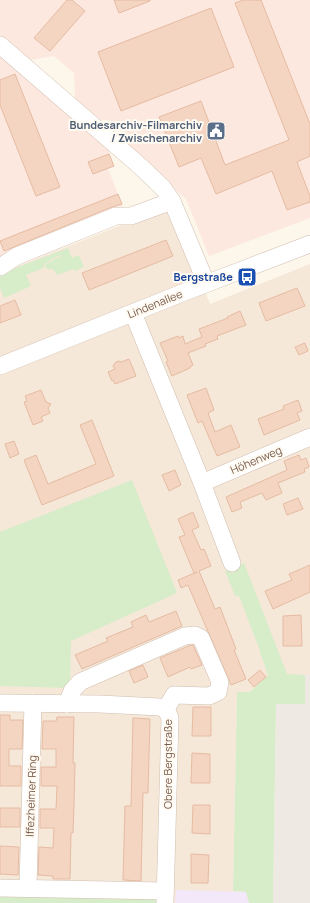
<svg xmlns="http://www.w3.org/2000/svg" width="310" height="903" viewBox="0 0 310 903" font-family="Manrope,sans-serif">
	<rect width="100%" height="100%" fill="#fdf6eb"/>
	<polygon fill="#f5e8d9" points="157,211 168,213 177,221 210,304 310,264 310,675 268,675 250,692 237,692 233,891 246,892 249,903 0,903 0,273"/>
	<g fill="#fde8df">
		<polygon points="0,0 310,0 310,218 209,256 186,199 127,146 127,134 110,120 99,120 75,99 74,73 54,56 30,60 0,35"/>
		<polygon points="0,57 108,149 114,166 108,169 125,212 0,263"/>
	</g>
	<polygon fill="#efe9e3" points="287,674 310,675 310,903 273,903 276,703"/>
	<polygon fill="#f3e7fa" points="176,890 246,892 249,903 175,903"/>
	<g fill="#d7ecc8">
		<polygon points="68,248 72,258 79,255 84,267 74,271 73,269 57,275 54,270 51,269 49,269 45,268 46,264 51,262 52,260 62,256 61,255 51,259 50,261 45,264 43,268 26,275 31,286 4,298 0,288 0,274"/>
		<polygon points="132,480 177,593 71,641 70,688 0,686 0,532"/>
		<polygon points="244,563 287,674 305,675 305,704 276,704 273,903 249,903 246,892 233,891 237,692 250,692 268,675 261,655 259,648 239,596 235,596 225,571"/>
		<polygon points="0,895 156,897 159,903 0,903"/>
	</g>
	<g fill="#f3d5c2" stroke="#e6bba2">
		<polygon points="67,0 72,0 85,11 50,51 34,38"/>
		<polygon points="114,0 150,0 150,1 119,13"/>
		<polygon points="243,0 261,0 310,124 310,156 297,162 310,196 310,202 287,210 272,171 216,194 201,158 179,167 159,117 201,101 225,165 289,140 235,3"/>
		<polygon points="211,8 234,67 121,111 98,52"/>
		<polygon points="15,74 60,187 36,196 0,105 0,80"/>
		<polygon points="109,154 114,166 93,174 88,162"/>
		<polygon points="118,194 122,204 112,207 4,251 0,241"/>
		<polygon points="166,240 173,256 89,290 82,273"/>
		<polygon points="297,288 305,306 266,321 259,303"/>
		<polygon points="15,300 21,315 0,323 0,306"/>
		<polygon points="240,311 246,325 217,336 218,339 205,344 206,346 188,353 193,365 190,367 190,368 172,376 166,362 168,361 160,343 178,336 179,338 183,336 185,344 202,337 199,329 228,318 227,317"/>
		<polygon points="305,343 308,351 299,355 295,347"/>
		<polygon points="129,359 136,376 115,384 113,380 112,381 108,372 115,369 113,366 115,363 118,361 121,362"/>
		<polygon points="206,388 214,410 208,413 215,432 231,425 240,447 217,456 202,421 198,423 187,395"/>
		<polygon points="41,390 46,402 51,404 48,408 50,413 41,417 43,421 33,425 24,402 27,401 25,396"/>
		<polygon points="298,400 302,411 297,413 300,420 264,435 258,419 284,409 283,406"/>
		<polygon points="92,420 114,476 42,505 24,460 36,455 48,484 96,464 80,425"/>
		<polygon points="14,441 19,454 10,458 5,444"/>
		<polygon points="299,455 301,460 306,458 309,467 304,469 305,472 278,483 282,493 266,500 262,493 240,502 242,508 232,512 226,497 287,470 284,461"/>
		<polygon points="175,470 181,485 169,491 162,475"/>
		<polygon points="298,498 303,509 287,515 283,504"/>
		<polygon points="193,512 199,527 192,530 201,550 204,549 211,566 199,571 215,609 220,607 236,649 234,650 246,679 231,685 188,585 181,588 178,580 197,572 194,573 179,537 185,535 178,519"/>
		<polygon points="310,565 310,592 273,609 265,591 292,580 289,574"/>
		<polygon points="176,611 182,626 82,669 75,655 108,641 106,638 133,627 131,622 146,615 149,622"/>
		<polygon points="301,615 302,646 283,646 283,616"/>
		<polygon points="191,645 193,645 202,665 191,669 190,667 168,677 160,658"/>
		<polygon points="143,665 148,677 134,683 129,671"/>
		<polygon points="260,670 266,677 254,687 248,680"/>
		<polygon points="193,707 211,707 211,736 192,736"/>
		<polygon points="0,715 10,715 10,720 23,720 22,749 9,749 9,766 21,766 21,786 0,786"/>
		<polygon points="57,717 74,717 73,763 75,763 74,805 73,833 71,833 70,879 53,879 53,876 38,875 39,847 53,848 54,828 40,828 40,809 56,809 57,786 41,786 41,767 56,767 56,749 42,749 43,721 56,721"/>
		<polygon points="133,718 150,719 148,793 143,793 141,881 123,880 125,806 131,806"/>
		<polygon points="192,753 210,754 210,783 191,783"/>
		<polygon points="193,805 210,805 210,834 192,833"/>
		<rect x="0" y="808" width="20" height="19"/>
		<polygon points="0,846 19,847 18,875 0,874"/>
		<polygon points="191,854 209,855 208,883 191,883"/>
	</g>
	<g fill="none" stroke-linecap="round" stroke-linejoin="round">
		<g stroke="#d1beaf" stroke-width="18">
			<g id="minor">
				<polyline points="0,45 140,166 163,188 172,201 202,273 207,283"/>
				<polyline points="0,267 17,256 116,216 131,216 172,201"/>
				<polyline points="133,313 202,483 232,563"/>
				<polyline points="0,366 182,293 310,244"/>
				<polyline points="202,483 310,437"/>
				<polyline points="0,703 100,704 159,707 166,709"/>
				<polyline points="67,704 72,691 80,682 185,636 195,635 201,638 220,682 218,692 209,696 174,695 166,709"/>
				<polyline points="0,888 165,891"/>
				<polyline points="28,888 33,703"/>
				<polyline points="165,903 170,718 166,709"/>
			</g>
		</g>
		<use href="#minor" stroke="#fff" stroke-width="17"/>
	</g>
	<defs>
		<g id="civic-square" transform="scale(1)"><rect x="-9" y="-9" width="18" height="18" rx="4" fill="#5c6f8a" stroke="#fffaf2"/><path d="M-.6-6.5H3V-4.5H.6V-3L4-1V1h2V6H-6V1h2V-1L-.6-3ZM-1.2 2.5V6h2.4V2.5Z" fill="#fff"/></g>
		<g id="bus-square" transform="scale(1)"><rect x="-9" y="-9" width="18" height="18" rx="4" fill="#1a4fb4" stroke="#fffaf2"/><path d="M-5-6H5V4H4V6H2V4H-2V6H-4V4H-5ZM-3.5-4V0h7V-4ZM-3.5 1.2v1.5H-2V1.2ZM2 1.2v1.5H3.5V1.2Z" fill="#fff"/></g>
	</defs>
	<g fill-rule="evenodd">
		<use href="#civic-square" x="216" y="131"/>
		<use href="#bus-square" x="247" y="277"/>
	</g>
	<g text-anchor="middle" stroke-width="4" stroke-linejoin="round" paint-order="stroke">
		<g font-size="11" font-weight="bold" fill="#4e5e75" stroke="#fffaf2" text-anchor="end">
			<text x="202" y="129">Bundesarchiv-Filmarchiv<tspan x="202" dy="13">/ Zwischenarchiv</tspan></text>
		</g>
		<g font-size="11" font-weight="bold" fill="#164399" stroke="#fffaf2" text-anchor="end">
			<text x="233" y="281">Bergstraße</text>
		</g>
		<g font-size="11" fill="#7a5c4c" stroke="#fffaf2">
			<text transform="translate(155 304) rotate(-22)" y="4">Lindenallee</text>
			<text transform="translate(256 460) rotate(-23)" y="4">Höhenweg</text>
			<text transform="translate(168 764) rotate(-90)" y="4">Obere Bergstraße</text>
			<text transform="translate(31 796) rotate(-88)" y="4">Iffezheimer Ring</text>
		</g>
	</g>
</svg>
